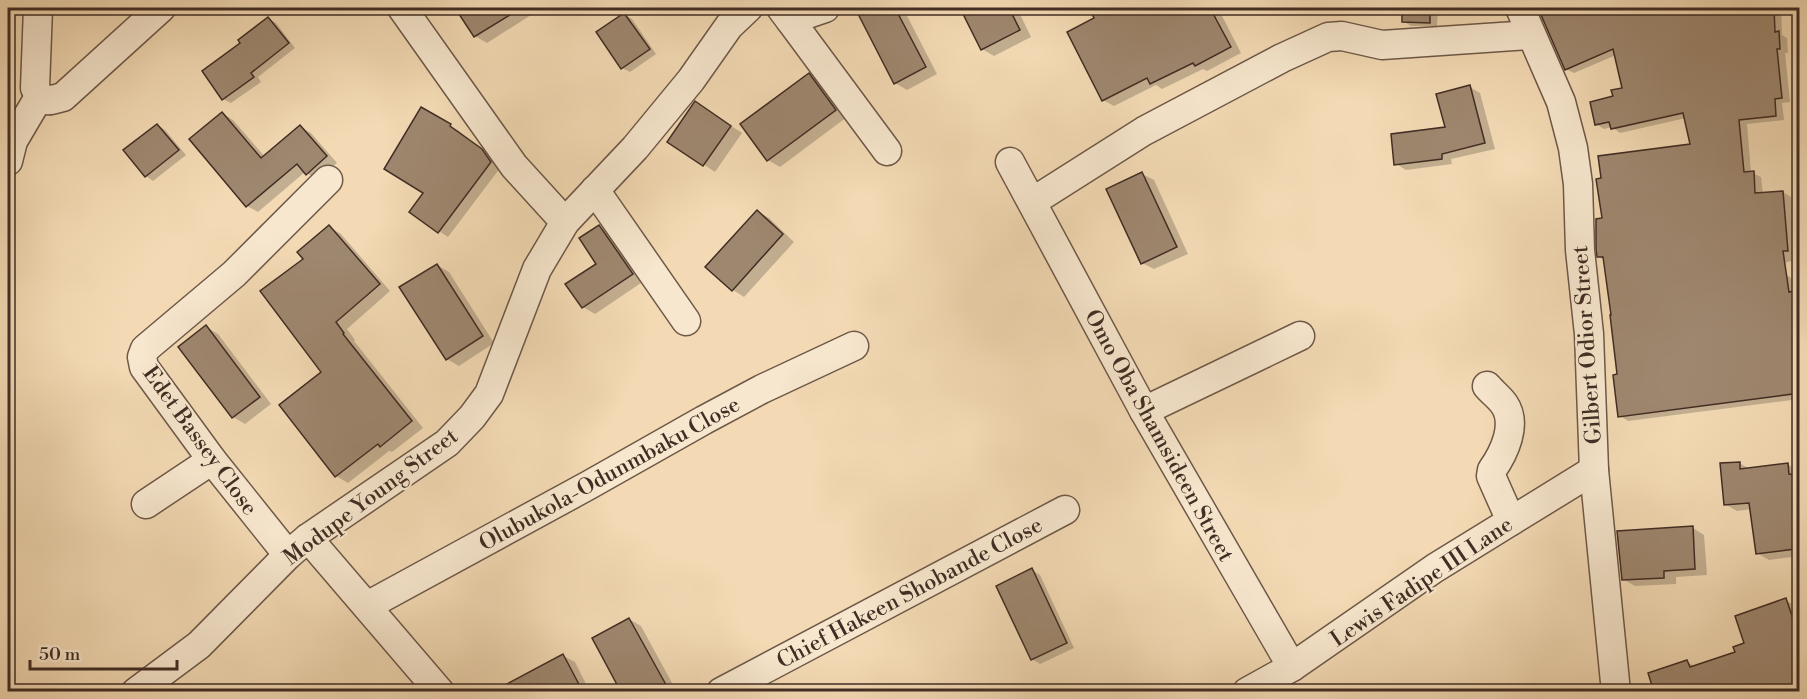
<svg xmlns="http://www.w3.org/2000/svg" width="1807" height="699" viewBox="0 0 1807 699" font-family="'Libre Bodoni',serif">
	<rect width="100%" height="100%" fill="#f3dab4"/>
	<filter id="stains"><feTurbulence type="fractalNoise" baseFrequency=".00333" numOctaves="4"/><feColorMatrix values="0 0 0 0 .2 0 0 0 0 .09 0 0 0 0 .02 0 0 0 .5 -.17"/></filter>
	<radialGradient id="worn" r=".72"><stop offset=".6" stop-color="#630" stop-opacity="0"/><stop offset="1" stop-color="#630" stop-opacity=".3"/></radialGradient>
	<g fill="#0003">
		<polygon points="457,8 542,8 487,43 475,36"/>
		<polygon points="863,8 903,8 937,74 907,90 895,83 858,10"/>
		<polygon points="962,8 1017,8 1031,37 994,56 982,49"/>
		<polygon points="1090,8 1218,8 1241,53 1207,71 1203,69 1162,89 1156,85 1114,106 1103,100 1096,19"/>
		<polygon points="1403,8 1438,8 1437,26 1411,26 1403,21"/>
		<polygon points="1540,8 1781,8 1782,35 1787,38 1788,53 1785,53 1790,102 1782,103 1784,120 1747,124 1751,172 1761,177 1763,194 1783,192 1791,197 1795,255 1791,255 1792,261 1773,265 1795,281 1796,292 1800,292 1800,399 1628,421 1620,416 1619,376 1605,260 1599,257 1603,220 1692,145 1686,118 1620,133 1612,127 1604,129 1596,124 1615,98 1624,89 1616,55 1574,73 1566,69"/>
		<polygon points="624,14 632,19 656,54 630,72 622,68"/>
		<polygon points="269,19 276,23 295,48 258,77 261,82 231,103 223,99 242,44"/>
		<polygon points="809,75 821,82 847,117 780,167 768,160"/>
		<polygon points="1470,87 1480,93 1495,149 1451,159 1452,164 1406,170 1396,164 1447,128"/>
		<polygon points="422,109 459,131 492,157 500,168 448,237 439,231 425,192"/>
		<polygon points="707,110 742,133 715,172 669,141"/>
		<polygon points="222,113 233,120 265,157 300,127 311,133 337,163 318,180 305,172 258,212 247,206"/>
		<polygon points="158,125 165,130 186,155 153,181 146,176"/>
		<polygon points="1142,174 1154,180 1188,254 1154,269 1142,263"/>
		<polygon points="757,212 769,218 794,242 744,297 733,290"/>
		<polygon points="329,227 341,234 390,291 347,329 355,340 354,341 423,428 392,452 389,451 348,483 336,476 323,372 305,259"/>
		<polygon points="599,227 611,233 644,281 595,314 583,307 598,264"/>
		<polygon points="437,265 449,272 494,343 459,366 447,359"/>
		<polygon points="206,327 218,334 271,404 245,424 233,417 180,347"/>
		<polygon points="1739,463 1750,469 1787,464 1799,471 1800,556 1769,560 1757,553 1752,509 1737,511 1725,504"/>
		<polygon points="1693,528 1704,535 1707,575 1676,577 1676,584 1635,586 1623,579"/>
		<polygon points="1032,570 1040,575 1074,648 1040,664 1032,659"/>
		<polygon points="1785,600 1797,607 1800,614 1800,692 1652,692 1650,686 1687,662 1696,667 1737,653"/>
		<polygon points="629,619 641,626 677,692 623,692"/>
		<polygon points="563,656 575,662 590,692 495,692"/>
	</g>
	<g fill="#9e876f" stroke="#412d24" stroke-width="1.5">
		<polygon points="455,8 521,8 474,37"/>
		<polygon points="855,8 895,8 926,67 894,84"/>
		<polygon points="960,8 1009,8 1020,30 981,50"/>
		<polygon points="1089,8 1210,8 1231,47 1195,66 1193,63 1150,84 1147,78 1102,101 1067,32 1094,18"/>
		<polygon points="1402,8 1430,8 1430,23 1402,22"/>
		<polygon points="1538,8 1774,8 1775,32 1779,31 1780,49 1777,49 1782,98 1775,99 1776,116 1739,120 1744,172 1754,171 1755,193 1783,191 1788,251 1783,251 1789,292 1800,290 1800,393 1618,417 1613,375 1617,374 1610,315 1611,315 1603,257 1597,257 1596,249 1596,219 1602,218 1596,179 1601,178 1598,156 1690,144 1683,113 1611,129 1609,122 1595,125 1590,102 1613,96 1611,90 1622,88 1613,49 1565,70"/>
		<polygon points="624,13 650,49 621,69 596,32"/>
		<polygon points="268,17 289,43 251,73 254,77 222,100 202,71 240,43 238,40"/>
		<polygon points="809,73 836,110 767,161 740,124"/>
		<polygon points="1470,85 1485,143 1442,154 1442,159 1394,165 1391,134 1445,127 1436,94"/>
		<polygon points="695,101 731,126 703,166 667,142"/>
		<polygon points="421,107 451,124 450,126 482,149 491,162 438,233 409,212 423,193 384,169"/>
		<polygon points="222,112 261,158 300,125 327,156 306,175 297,164 246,207 189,139"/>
		<polygon points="157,124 179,150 145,177 123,150"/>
		<polygon points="1142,172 1177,247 1141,264 1106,189"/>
		<polygon points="757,210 783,234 732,291 705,267"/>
		<polygon points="329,225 380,284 336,322 344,333 343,334 412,421 380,447 378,444 335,477 279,405 321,372 260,291 303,259 297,252"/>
		<polygon points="599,225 633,274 582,308 565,284 596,264 579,238"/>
		<polygon points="437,264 483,336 446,360 399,287"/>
		<polygon points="206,325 260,397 232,418 178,347"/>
		<polygon points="1740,462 1740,469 1788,463 1789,474 1797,475 1800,485 1800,529 1793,530 1795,549 1756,554 1749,503 1724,505 1720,463"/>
		<polygon points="1693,526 1695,569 1664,571 1664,578 1622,580 1617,531"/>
		<polygon points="1032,568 1067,643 1031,660 996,586"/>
		<polygon points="1786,598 1795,625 1800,624 1800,692 1654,692 1648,673 1687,660 1690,667 1735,652 1733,647 1744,643 1735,616"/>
		<polygon points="629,618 670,692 621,692 592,638"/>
		<polygon points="563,654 583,692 492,692"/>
	</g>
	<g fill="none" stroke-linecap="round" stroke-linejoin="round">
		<g stroke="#6e5848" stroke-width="31">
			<g id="minor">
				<path d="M38,8l-3,80c7,16 13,13 28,9l98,-89"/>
				<polyline points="402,8 514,166 565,222"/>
				<polyline points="781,8 790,20 825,8"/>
				<polyline points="1520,8 1561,102 1573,148 1578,184 1580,250 1589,334 1594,470 1616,692"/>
				<polyline points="790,20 887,151"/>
				<polyline points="8,161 13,141 39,97"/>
				<polyline points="1010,162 1144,411 1292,667"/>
				<polyline points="595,190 686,321"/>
				<polyline points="1032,202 1144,131 1282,58 1328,37 1342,36 1382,45 1531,35"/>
				<path d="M1487,386c5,6 12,11 17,18 14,20 0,49 -12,66l-1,6 20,45"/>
				<polyline points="1144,411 1300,336"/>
				<polyline points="146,504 212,460"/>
				<polyline points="308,538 440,692"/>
				<polyline points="288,555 212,460 144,367 142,357 145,349 234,274 328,180"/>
				<polyline points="367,606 589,485 704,420 762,389 854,346"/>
				<polyline points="136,692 199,645 288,555 308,538 447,443 472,417 489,394 537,269 565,222 635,148 691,80 729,26 748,8"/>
				<polyline points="721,692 1065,510"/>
				<polyline points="1247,692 1292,667 1435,568 1594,470"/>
			</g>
		</g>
		<use href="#minor" stroke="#f7e7ce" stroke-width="28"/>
	</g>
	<g text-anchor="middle" stroke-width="4.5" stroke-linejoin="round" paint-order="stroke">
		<g font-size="22" fill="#412d24" stroke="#f7e7ce">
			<text transform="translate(1586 345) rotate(-94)" y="8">Gilbert Odior Street</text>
			<text transform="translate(1160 435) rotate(61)" y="8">Omo Oba Shamsideen Street</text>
			<text transform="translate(201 440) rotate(54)" y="8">Edet Bassey Close</text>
			<text transform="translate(609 473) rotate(-29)" y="8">Olubukola-Odunmbaku Close</text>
			<text transform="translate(370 496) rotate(-37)" y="8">Modupe Young Street</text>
			<text transform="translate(1421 581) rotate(-34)" y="8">Lewis Fadipe III Lane</text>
			<text transform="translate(909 592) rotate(-28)" y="8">Chief Hakeen Shobande Close</text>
		</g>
	</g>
	<rect width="1807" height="699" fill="none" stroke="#f3dab4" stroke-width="30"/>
	<rect x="9" y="9" width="1789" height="681" fill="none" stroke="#412d24" stroke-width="3"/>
	<rect x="15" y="15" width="1777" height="669" fill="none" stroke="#412d24" stroke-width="1.5"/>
	<path d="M30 660v9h147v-9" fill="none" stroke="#412d24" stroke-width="3"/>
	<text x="39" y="660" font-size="18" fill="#412d24" stroke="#f7e7ce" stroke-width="4.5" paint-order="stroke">50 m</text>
	<rect width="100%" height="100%" filter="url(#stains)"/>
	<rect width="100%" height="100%" fill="url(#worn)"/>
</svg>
